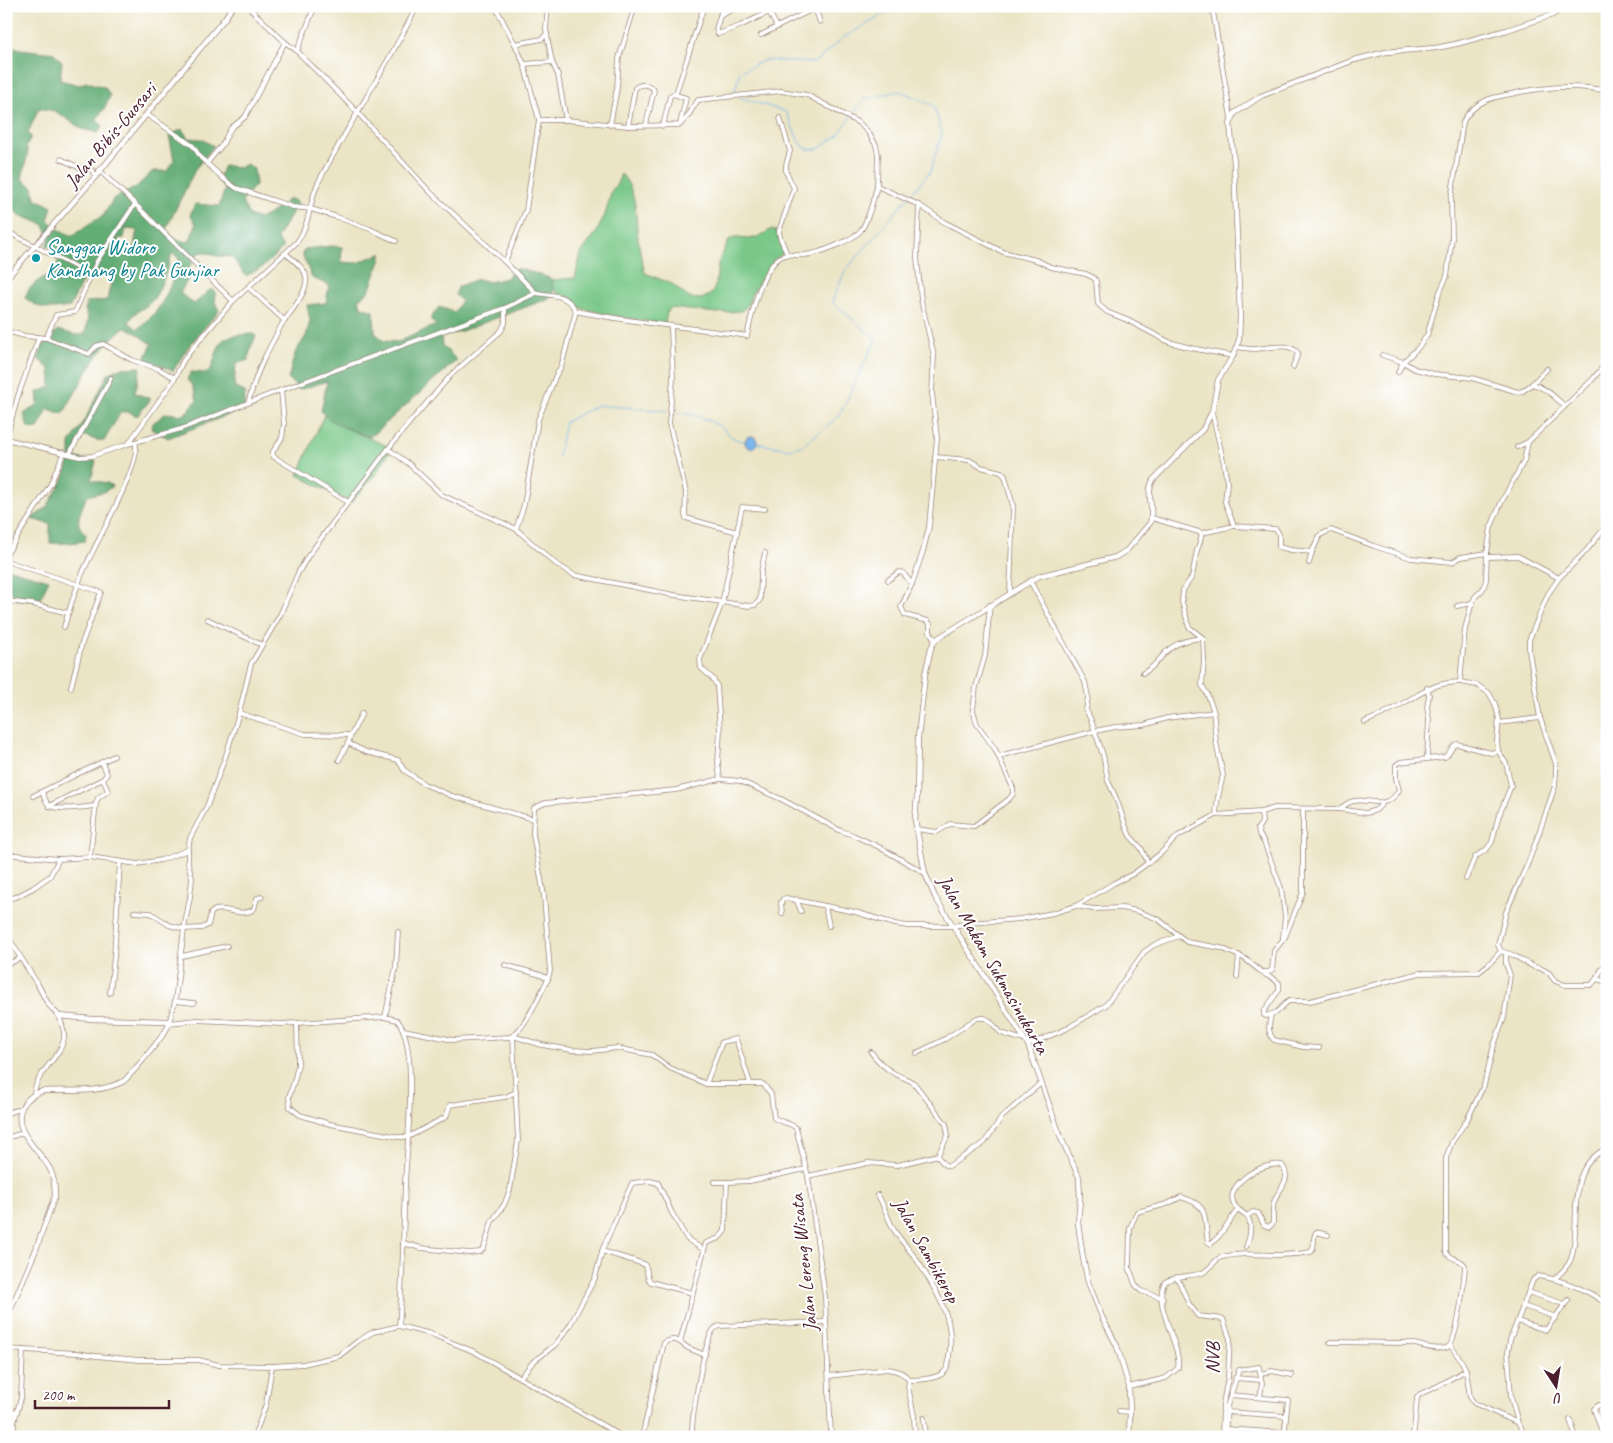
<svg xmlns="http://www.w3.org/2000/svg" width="1613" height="1443" viewBox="0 0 1613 1443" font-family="Caveat,sans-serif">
	<rect width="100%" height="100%" fill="#fff"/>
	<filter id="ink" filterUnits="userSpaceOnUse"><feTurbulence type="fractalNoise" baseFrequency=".02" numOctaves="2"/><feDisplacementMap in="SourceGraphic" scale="10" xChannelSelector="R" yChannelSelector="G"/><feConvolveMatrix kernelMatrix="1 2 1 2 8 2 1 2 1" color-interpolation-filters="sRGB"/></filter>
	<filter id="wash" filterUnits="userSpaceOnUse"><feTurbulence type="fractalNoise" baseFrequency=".0096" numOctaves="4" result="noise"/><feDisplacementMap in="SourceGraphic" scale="20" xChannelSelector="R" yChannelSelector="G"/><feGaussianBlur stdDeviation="1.12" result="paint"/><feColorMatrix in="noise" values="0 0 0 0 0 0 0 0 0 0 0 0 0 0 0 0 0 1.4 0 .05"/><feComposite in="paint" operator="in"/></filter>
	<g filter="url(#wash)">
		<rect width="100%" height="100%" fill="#ebe5c6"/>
		<g fill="#79c888" stroke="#62745a">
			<path d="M621,174c17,18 14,41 17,64 1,12 4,23 7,35l27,11 17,14 12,1 9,-4 3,-4 3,-7 2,-20 11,-24c9,-5 15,1 24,-2 7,-1 13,-6 19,-9l4,2 8,22 -11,8 -21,32 -4,12 -7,6 -24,2 -46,-5 -4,4 -2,12 -51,-8 -34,-8 -8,-10 -15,-5 -5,-7 1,-6 22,-2 6,-25 15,-20 9,-18 7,-25 5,-6z"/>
			<polygon points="324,415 344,427 392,448 375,475 351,503 298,475"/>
		</g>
		<g fill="#62ac74" stroke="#566650" fill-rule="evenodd">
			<path d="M6,44l14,5 34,4 8,9 -2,18 19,5 7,-3 19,5 5,9 -6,13 -8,11 7,6 -5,7 -16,-4 -27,-18 -16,-3 -11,25 3,4 -5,10 2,5 -6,27 11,8 2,11 17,9 -4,13 10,9 14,7 18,-13 13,-7 11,-18 21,-10 18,-17h14l7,-11 -5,-24 13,-7 6,9 13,1 13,7 -18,22 -30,61 7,10 16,3 7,-18 -6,-9 5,-11 24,2 6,-17 -7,-9 6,-15 15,3 8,-4 7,5 2,15 -14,18 7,13 10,4 14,-7 17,-14 8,5 -21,35 6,10 -20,19 -17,9 -14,-19 -16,-1 -3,-2 -14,-2 -11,17 2,7 -10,17 14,11 17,-15 5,3 -1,10 4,9 -30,35 -16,25 -28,-12 7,-15 -22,-15 -7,-1c-27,22 -42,56 -60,86l-15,-5 -10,20 -10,-1 -4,-14 14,-10 -1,-12 14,-5 -1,-18 -12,-10 5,-13 15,-16 18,5 9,-1 3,-15 -3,-10 2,-7 20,-2 5,-22 -9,-4 -19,4 -14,29c-20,3 -28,4 -45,-9 4,-14 18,-21 31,-26l3,-19 -13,-8 4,-7 -7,-14 -22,-8 -9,-7 -6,-2zM126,229l11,1 -5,26 -16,-3 3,-15h5zM172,253l7,5c-7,28 -17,54 -42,71l-8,-7c8,-14 15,-12 23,-21 10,-13 15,-32 20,-48z"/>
			<path d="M331,246l11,1 -1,15 16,1 24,-10v6l-12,32 -10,8 2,8 13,4 1,22 9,8 14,1 38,-17 -6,-6 9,-12 16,5 6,-11 -6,-6 4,-9 18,-7 13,3 16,-4 11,-10c12,4 25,6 36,12l-1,6 2,3 -4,9 -91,34 -18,5 1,8 15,15 -87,77c-16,-6 -38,-12 -49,-26l6,-30 -28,9 -11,-11 7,-26 11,-17 4,-15 -3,-16 19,-2 3,-18 -17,-7 -10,-24 3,-5z"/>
			<path d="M253,334l3,2 -5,11 -3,13 -12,4 -2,23 11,5 -1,17 -76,29 -17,-9 2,-6 13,-10 18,2 13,-15 -4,-13 -6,-8 4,-7 14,1 6,-4c11,-32 7,-33 42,-35z"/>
			<path d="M141,367l-6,26 16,6 -14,17 -8,-4h-8l-17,29 -8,-1 -14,-5 -4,6 -3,17 21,3 -5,19 16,3 6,3 -9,6 -17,4c-2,4 -3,7 -5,12 -4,11 -6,18 4,26l-1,7c-12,2 -23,3 -35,2v-19l-19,-5 15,-11 17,-28 7,-20v-17l15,-23 23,-46 12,-6z"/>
			<polygon points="6,373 14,390 8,408 6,408"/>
			<polygon points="6,568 49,580 39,601 16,599 17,595 6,591"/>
		</g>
		<circle fill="#7ab6ec" stroke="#626a8c" cx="751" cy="442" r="6"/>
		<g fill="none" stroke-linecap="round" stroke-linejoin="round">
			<g stroke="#7ab6ec" stroke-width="1">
				<polyline points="734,94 740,72 765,60 814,63 843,38 898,6"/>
				<polyline points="739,97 786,112 798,140 806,149 818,149 838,135 864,99 900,91 934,106 942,133 930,172 845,271 832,302 876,339 839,416 802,446 788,449 756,443"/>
				<path d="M672,412c17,1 34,5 49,15 10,8 10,13 23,14"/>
				<polyline points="558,456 565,422 598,405 668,411"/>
			</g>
		</g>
	</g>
	<g filter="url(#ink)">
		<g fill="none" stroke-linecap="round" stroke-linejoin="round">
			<g stroke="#9a8278" stroke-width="5.5">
				<g id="minor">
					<polyline points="247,6 285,42 297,51 357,112 431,193 505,262 526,210 539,120 566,120 628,126 680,125 688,116 698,100 781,91 807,95 859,123 868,132 876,145 878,155 877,186 919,205 944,222 1003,252 1036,260 1051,267 1086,274 1094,278 1096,281 1098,304 1107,312 1127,320 1169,342 1191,348 1233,356"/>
					<polyline points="495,6 515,44 524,64"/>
					<polyline points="548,6 546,29 548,41 552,62 558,75 566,120"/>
					<polyline points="723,6 716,29 718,34 740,26 781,6"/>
					<polyline points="766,6 777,27"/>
					<polyline points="1212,6 1231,118"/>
					<polyline points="815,8 820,22"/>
					<polyline points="720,16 739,6"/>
					<polyline points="761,35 815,8 814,6"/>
					<polyline points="515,44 542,39 547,33"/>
					<polyline points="297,51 315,6"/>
					<polyline points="676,93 704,6"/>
					<polyline points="146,114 193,146 201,158 225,180 236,188 293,207 311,209 337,217 370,229 396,241"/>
					<polyline points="780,118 790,151 786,165 786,172 794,188 779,231 780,237 787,254"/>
					<polyline points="539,120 524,64 552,62"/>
					<polyline points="610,125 617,88 619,58 635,6"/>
					<path d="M628,126l7,-38c6,-5 15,-4 19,2l-8,35"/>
					<polyline points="663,126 670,96 673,94 686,98 680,124"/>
					<polyline points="61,159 84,170 90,168 96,176"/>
					<polyline points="207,163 222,145 231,128 245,117 285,42"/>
					<polyline points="99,170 135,204 233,301"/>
					<polyline points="919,205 917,257 921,300 934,356 932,393 937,438 929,527 923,551 912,584 901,607 905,615 928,621 930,624 930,632 935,640"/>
					<polyline points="6,231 91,275"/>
					<polyline points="248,287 285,321"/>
					<path d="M505,308v15l-4,8 -49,43 -42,48 -22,27 -80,107 -10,17 -18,42 -29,49 -12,49 -13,42 -19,51 -17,32 -2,12v13l4,15 -2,19 -6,32 -9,72 -6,22 28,-3 85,4 103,-7 12,3c23,24 9,131 8,165 -2,47 -2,94 -6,141l32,8 44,18 148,85"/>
					<path d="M576,311c56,12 114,16 171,25 5,-23 13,-63 32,-78 8,-6 17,-2 26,-3 13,-1 49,-15 56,-25 7,-8 13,-33 16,-44"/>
					<polyline points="671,327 673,379 669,423 686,492 685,515 686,518 737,532"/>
					<polyline points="6,331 25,336 46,338 89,354 96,346 103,344 132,360 159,369 175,378"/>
					<polyline points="46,338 56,315 75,312 97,261 135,204"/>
					<path d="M1237,347c6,1 11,2 17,2 12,0 35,-8 44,4l-5,14"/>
					<path d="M1382,355l21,7 12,7 19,5 38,4 46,14 5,-1 9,-7c14,3 23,14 33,22"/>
					<path d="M1398,372l5,-10 15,-14 9,-13 12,-41 8,-18 5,-38 -1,-39 12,-77c4,-9 13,-17 22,-21 8,-4 17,-5 26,-7 30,-7 65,-10 96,-3"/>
					<polyline points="1532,384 1547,369"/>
					<polyline points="281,390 284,424 282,438 272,453 274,457 348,502"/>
					<path d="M248,403c4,-14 8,-27 14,-40 6,-13 13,-26 20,-39 8,-12 27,-32 24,-48 -2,-9 -14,-17 -21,-23"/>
					<polyline points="6,439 80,457 92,456 128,444 181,429 281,390 505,308 536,293 505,262"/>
					<polyline points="6,439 18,396 39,337"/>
					<path d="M128,444l46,-64 9,-19 9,-12 41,-48 63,-58c14,-17 13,-41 22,-60 31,-60 69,-116 99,-177"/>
					<polyline points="1517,447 1528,442"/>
					<polyline points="388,449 408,463 442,495 516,529 556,564 574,575 674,595 749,606 755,605 760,600 761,572 765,553"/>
					<polyline points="70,453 111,378"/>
					<polyline points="935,457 969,460 981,467 1001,472 1005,476 1013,506 1010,592"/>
					<polyline points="1152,518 1202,533"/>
					<path d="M1607,525l-21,26 -27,27 -11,16 -19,46v11l11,67 16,46v8l-1,14 -16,47 -11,30 -22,49 -8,33 3,6 12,4 21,12 6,1 9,5 6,8 10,4h26c8,-6 8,-16 16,-22"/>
					<polyline points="1234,526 1276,529 1279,534 1279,547 1291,550 1312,552 1320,535 1331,530 1374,546 1411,558 1452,562 1461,557 1487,553"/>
					<path d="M516,529l8,-24 14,-85 18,-45 5,-8 15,-56c-9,-17 -22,-15 -40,-18"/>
					<polyline points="6,555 50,485 64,452"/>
					<polyline points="1487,557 1518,556 1559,578"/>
					<polyline points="6,561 101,592 82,643 71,687"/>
					<polyline points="1309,563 1312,552"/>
					<polyline points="888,580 899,572 903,573 912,584"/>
					<polyline points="1030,581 1085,682 1088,697 1086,710 1091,720 1103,755 1108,781 1116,798 1126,827 1130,836 1141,848 1148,863"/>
					<polyline points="6,601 32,604 68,613"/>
					<polyline points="1457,606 1472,603"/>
					<polyline points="207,619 262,645"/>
					<path d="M64,627c6,-19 11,-37 19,-55 9,-23 61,-110 52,-130"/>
					<path d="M1143,673c11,-5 15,-13 23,-21 10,-10 24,-13 37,-14"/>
					<polyline points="1460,682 1477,685 1489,693 1495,704 1499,719 1497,741 1498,751 1506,763 1511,786 1498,818 1492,842 1487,849 1475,857 1466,879"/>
					<polyline points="239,713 305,734 351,735 348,743 366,752 398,760 404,770 424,784 452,796 533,819"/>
					<path d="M1365,722c14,-6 29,-13 42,-21 22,-12 27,-18 53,-19l5,-53 6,-23 4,-9 8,-8 3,-9 1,-27 4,-26 10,-24 23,-42 4,-19 64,-62 15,-18"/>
					<polyline points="1498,723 1540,718"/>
					<polyline points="351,735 362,713"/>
					<polyline points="999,756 1095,731 1115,727 1144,725 1167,718 1214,712"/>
					<polyline points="1427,758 1429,719 1427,707 1429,695 1427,688"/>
					<polyline points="339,760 348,743"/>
					<polyline points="103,779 108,791 98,798 96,803 90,857 137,864 161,860 188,850"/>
					<polyline points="720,779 718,763 720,730 717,686 713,679 701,668 700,659 722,603 742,507 765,509"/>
					<path d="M42,792c2,4 4,12 8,14 10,5 34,1 45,0"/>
					<polyline points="33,796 114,756"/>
					<polyline points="49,806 103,779 107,774 102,762"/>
					<path d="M1339,809c5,-3 9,-7 15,-8 17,-3 33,10 45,-11l-3,-11v-14l4,-3 45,-5c6,-4 6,-11 12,-13l34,9 7,-2"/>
					<polyline points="1261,812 1262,822 1258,828 1259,834 1264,842 1281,888 1285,916 1283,938"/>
					<polyline points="1216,815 1261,812 1275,808 1339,809 1366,813 1376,810 1382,804"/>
					<polyline points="916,829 937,832 950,824 974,826 1009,799 1013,794 1013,788 995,749 977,724 973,710 976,687 985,656 990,605"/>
					<polyline points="6,854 59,859 90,857"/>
					<polyline points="6,899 16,897 33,888 50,876 59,859"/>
					<polyline points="796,899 801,911"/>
					<polyline points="825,906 829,926"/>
					<polyline points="1076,906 1114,883 1133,874 1160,854 1178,836 1216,815 1217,802 1223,775 1216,742 1213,709 1207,694 1202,685 1204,660 1203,638 1189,627 1182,602 1183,590 1192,577 1197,550 1200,542 1202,533 1234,526 1225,502 1227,483 1224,464 1212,412"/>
					<path d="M134,912l17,1 18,12 15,4 18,-1 6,-3 3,-12 4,-3c13,-3 27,8 39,-1l3,-11 5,-1"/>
					<polyline points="782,914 781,902 783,899 786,898 855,912 895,924 907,926 953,926 969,923 1020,919 1053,913 1076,906 1093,909 1122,908 1137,911 1158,919 1187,942 1221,948 1244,958 1264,974 1274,979 1279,983 1279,990 1264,1011 1264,1015 1266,1016 1277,1012 1285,1004 1289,1001 1310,1001 1420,973 1479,972 1489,964 1501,951"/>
					<polyline points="182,956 227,946"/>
					<polyline points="6,965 21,958"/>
					<polyline points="505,965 541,975 548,979"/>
					<polyline points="1261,972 1269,972 1272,970 1274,951 1285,937 1303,892 1303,809"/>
					<polyline points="1237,977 1239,955"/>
					<polyline points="1597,979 1607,982"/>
					<polyline points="110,993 114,957 120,862"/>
					<polyline points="175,1001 194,1003"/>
					<path d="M1271,1015c-2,10 -4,17 3,25l29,7 16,1"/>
					<polyline points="385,1017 396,967 398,932"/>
					<polyline points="297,1023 298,1064 295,1078 289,1097 290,1107 300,1115 330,1124 399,1137 408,1137 446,1117 450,1105 505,1097 516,1092"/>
					<path d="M404,1030l49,10 57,-3c13,-4 31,-45 38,-58l2,-8 -6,-75 -11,-62 1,-26 11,-5 131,-13 44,-11 20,2 41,18 60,32 12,4 26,12 46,26"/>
					<polyline points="1028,1045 1066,1029 1106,1005 1144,952 1154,945 1179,936"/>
					<polyline points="917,1053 945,1039 977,1018 985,1018 990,1021 1001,1033 1024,1040"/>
					<path d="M750,1083l-14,-44 -14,3 -16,42h57l8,10 3,24c7,5 16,4 22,10l12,48 17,121 6,140"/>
					<path d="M34,1093c3,-23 31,-39 30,-58 0,-6 -3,-13 -5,-19"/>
					<polyline points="6,1113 21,1109"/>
					<polyline points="6,1138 23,1133"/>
					<polyline points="937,1156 945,1165 949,1166 984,1143 1002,1117 1041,1083"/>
					<path d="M808,1176l60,-13 30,2 40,-10 10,-20 -2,-11 -32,-41c-7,-5 -15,-6 -22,-11 -8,-5 -15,-12 -21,-20"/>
					<polyline points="714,1182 727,1182"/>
					<path d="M878,1195c6,11 10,24 16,35 7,11 16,20 23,30 19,30 39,60 32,96 0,5 0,11 -4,15 -6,8 -27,9 -36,9"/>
					<polyline points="403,1243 421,1248 469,1253 480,1252 484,1248 492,1221 504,1205 510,1190 518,1141 513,1036 542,1045 572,1050 592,1051 617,1048 652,1055 670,1068 706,1084"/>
					<path d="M1246,1247c4,-10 7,-22 1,-31"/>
					<path d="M602,1251l42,13c5,6 1,13 7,18l41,11"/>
					<polyline points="1177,1277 1189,1304 1198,1316 1223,1319 1230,1339 1228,1377 1223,1404 1222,1437"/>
					<path d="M1555,1279c5,-6 12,-11 15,-18 4,-8 4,-18 5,-27 2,-34 -4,-68 32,-86"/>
					<polyline points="1528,1292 1564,1304"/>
					<path d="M1163,1298l-22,-7 -6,-7 -6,-17 1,-39 7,-16 30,-8 14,-7c30,9 22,19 27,45l3,2 9,-9 18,-26c-22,-20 25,-49 44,-44 11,15 -4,24 -8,37 -2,7 -1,14 -1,21l-4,4 -5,-2 -6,-12 -5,-1 -6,4 -9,-7"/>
					<polyline points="1523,1306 1556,1317"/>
					<polyline points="1517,1321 1546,1330 1568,1300"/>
					<polyline points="680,1342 688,1348 705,1355"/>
					<path d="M1330,1342l78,1c13,1 24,8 38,5 12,-2 18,-69 19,-82 -3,-8 -14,-5 -19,-14v-94l6,-16 15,-22 17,-35 10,-40 10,-27 6,-43 -4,-11v-11"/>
					<polyline points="6,1349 77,1353 96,1356 139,1360 199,1360 219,1365 272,1366 303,1364 339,1356 358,1341 373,1332 399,1326"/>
					<polyline points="1466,1370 1470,1397 1474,1403 1518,1423"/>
					<polyline points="1261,1374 1272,1371 1292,1375"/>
					<path d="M829,1376l58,-7c9,1 17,3 22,11l-1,7 6,29 1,21"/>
					<polyline points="520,1378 533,1362 555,1345 569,1327 595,1278 603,1248 632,1183 650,1181 658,1183 672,1213 687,1239 704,1250"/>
					<polyline points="1235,1378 1261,1380"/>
					<path d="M1129,1387l37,-9 12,-10c4,-23 -27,-64 -13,-86 10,-7 25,-5 37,-9 10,-4 12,-14 20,-16 19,-5 38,-2 58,-2 10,0 21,-1 31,-3 5,-6 1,-14 5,-20l12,3"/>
					<polyline points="1230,1395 1288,1400 1284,1437"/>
					<polyline points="6,1410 17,1412"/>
					<polyline points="1119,1411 1130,1412"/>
					<polyline points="1227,1412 1286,1416"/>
					<polyline points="924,1418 926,1437"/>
					<polyline points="1570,1420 1576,1437"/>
					<polyline points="1225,1429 1285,1433"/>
					<polyline points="14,1437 14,1422 21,1398 23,1350"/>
					<polyline points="254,1437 266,1404 272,1366"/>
					<path d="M642,1437l22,-94c6,-4 10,-4 16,-1l26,-99 13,-5 6,-7 2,-49 23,-1 56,-12"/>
					<path d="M692,1437c-1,-17 12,-97 22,-108 2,-2 3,-2 6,-3l105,-4"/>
					<polyline points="1225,1437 1227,1406 1239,1370 1259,1367 1262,1383 1260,1397"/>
					<polyline points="1411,1437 1414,1430 1417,1398 1420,1394 1438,1386 1466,1370 1462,1362 1451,1346"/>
					<path d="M1526,1437l-8,-14 -7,-26 -3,-45 2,-12 23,-60 5,-4c25,4 48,13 69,28"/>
					<polyline points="1604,1437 1594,1409 1599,1405 1607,1404"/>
				</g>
			</g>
			<g stroke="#9a8278" stroke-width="6">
				<g id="tertiary">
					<polyline points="6,279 96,176 225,18 233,6"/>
					<path d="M6,934l32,51 10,19 11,12 33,3 74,2 3,2c0,8 -37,50 -45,58 -25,13 -54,9 -81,10 -8,2 -14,6 -19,13 -16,24 15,45 26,65 4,8 5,17 5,27l-20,56 -29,68"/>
					<path d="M1129,1437l1,-24 -1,-26 -12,-41 -15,-29 -14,-35 -5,-24 -5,-35 2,-24 -1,-22 -18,-39 -33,-93 -93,-148 -10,-24 -10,-53 2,-23 1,-59 7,-63 6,-27 4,-8 104,-64 77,-19 11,-7 23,-27c5,-15 -5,-29 3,-43l50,-51 9,-17 6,-32 15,-24 6,-16 1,-25 -6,-152 -4,-39 5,-11 26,-17 93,-36 32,-8 50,-4 20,-4 51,-14 45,-15 14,-9"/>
				</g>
			</g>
			<use href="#minor" stroke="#fff" stroke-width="4"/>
			<use href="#tertiary" stroke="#fff" stroke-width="4.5"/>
		</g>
	</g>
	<circle fill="#0f9aa8" stroke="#fff" stroke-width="2" cx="36" cy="258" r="5"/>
	<g text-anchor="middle" stroke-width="4" stroke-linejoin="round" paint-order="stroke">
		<g font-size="20" fill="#4a1f2b" stroke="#fff">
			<text transform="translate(110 135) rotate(-50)" y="7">Jalan Bibis-Guosari</text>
			<text transform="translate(994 964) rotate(60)" y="7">Jalan Makam Sukmasinukarta</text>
			<text transform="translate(927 1250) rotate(61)" y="7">Jalan Sambikerep</text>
			<text transform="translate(803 1263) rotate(-96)" y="7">Jalan Lereng Wisata</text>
			<text transform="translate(1212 1358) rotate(-89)" y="7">NVB</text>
		</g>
		<g font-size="20" fill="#0d838f" stroke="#fff" text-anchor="start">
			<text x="46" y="254">Sanggar Widoro<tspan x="46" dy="23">Kandhang by Pak Gunjiar</tspan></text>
		</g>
	</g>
	<rect width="1613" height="1443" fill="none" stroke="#fff" stroke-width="25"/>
	<g transform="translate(1556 1386) rotate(168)" stroke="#ffffff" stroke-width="4" paint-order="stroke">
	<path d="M0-4L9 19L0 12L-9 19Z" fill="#4a1f2b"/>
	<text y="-8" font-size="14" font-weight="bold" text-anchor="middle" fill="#4a1f2b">U</text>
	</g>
	<path d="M35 1400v8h134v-8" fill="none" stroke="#4a1f2b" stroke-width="2.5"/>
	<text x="42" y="1400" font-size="15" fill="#4a1f2b" stroke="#ffffff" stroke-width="4" paint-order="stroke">200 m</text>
</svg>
